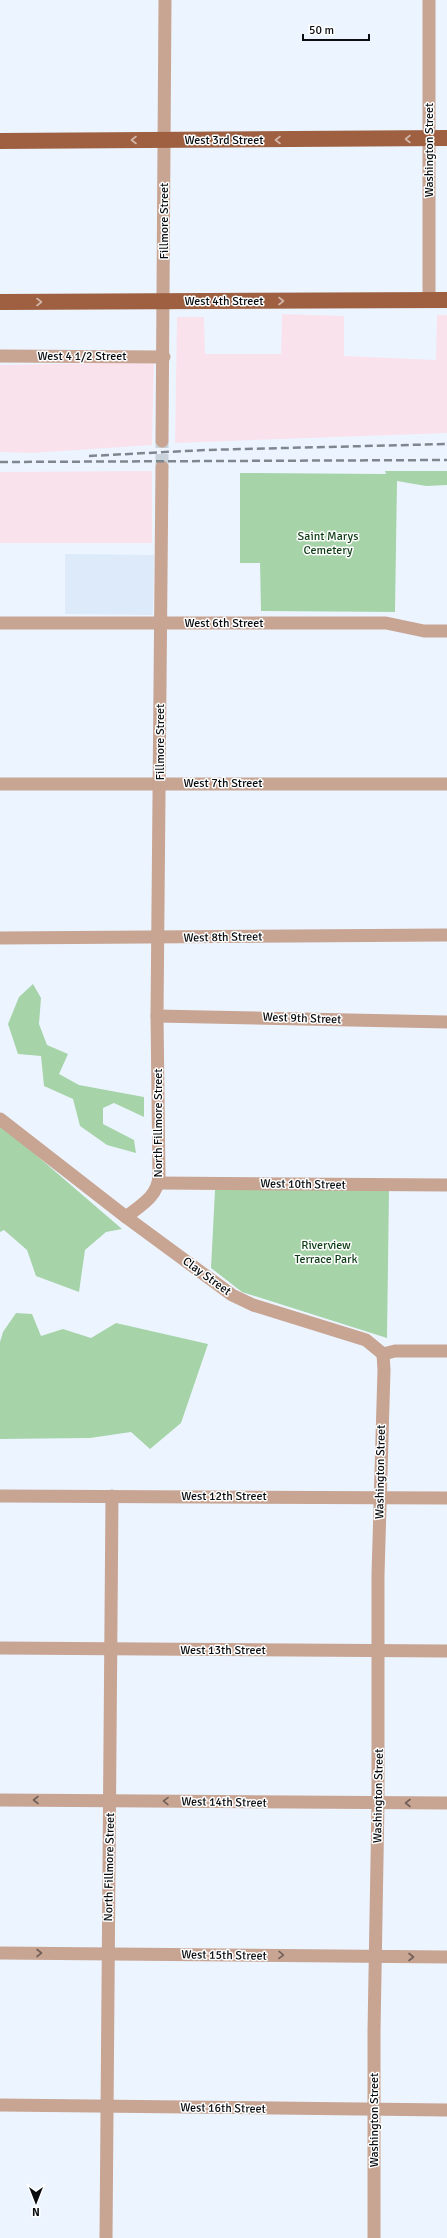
<svg xmlns="http://www.w3.org/2000/svg" width="447" height="2238" viewBox="0 0 447 2238" font-family="Signika,sans-serif">
	<rect width="100%" height="100%" fill="#ecf5ff"/>
	<polygon fill="#dceafa" points="65,554 154,555 153,615 65,614"/>
	<g fill="#fae2ed">
		<polygon points="282,314 344,316 344,356 436,360 437,315 447,315 447,433 175,443 177,317 204,317 205,354 281,354"/>
		<polygon points="154,362 152,445 32,453 0,452 0,365"/>
		<polygon points="152,471 152,543 0,543 0,472"/>
	</g>
	<g fill="#a7d3a9">
		<polygon points="385,471 447,471 447,485 426,486 397,481 395,612 261,611 260,563 240,563 240,473 386,474"/>
		<polygon points="33,984 41,998 39,1024 47,1045 68,1054 59,1074 79,1085 144,1097 144,1117 114,1103 103,1108 103,1124 134,1140 136,1153 107,1145 80,1126 73,1099 44,1086 41,1056 18,1054 8,1024 19,997"/>
		<polygon points="0,1124 122,1229 106,1232 85,1250 79,1292 36,1276 27,1250 4,1230 0,1232"/>
		<polygon points="215,1190 389,1190 387,1338 242,1292 211,1268"/>
		<polygon points="16,1313 32,1314 41,1336 63,1329 91,1338 116,1323 208,1344 181,1423 150,1449 131,1432 90,1438 0,1439 0,1342 3,1332"/>
	</g>
	<g fill="none" stroke-linecap="round" stroke-linejoin="round">
		<polyline stroke="#cad2db" stroke-width="13" stroke-dasharray="13 6" stroke-linecap="butt" points="162,467 162,441"/>
		<g stroke="#c8a493" stroke-width="13">
			<polyline points="429,0 429,300"/>
			<polyline points="0,356 164,357"/>
			<polyline points="162,441 165,0"/>
			<polyline points="0,623 386,623 424,631 447,631"/>
			<polyline points="0,784 447,784"/>
			<polyline points="0,938 447,935"/>
			<polyline points="157,1016 447,1022"/>
			<polyline points="0,1119 126,1217 232,1295 253,1305 366,1340 383,1354"/>
			<polyline points="158,1183 447,1185"/>
			<path d="M126,1217c15,-12 31,-20 33,-40l-2,-161 5,-549"/>
			<polyline points="383,1354 395,1351 447,1351"/>
			<polyline points="0,1496 447,1498"/>
			<polyline points="0,1648 447,1651"/>
			<polyline points="0,1800 447,1803"/>
			<polyline points="0,1953 447,1957"/>
			<polyline points="0,2105 447,2110"/>
			<polyline points="106,2238 112,1496"/>
			<polyline points="374,2238 374,2031 378,1803 378,1575 384,1370 383,1354"/>
		</g>
		<g stroke="#9e6041" stroke-width="16">
			<polyline points="0,141 447,138"/>
			<polyline points="0,302 447,300"/>
		</g>
		<g stroke="#80868d" stroke-width="2.5" stroke-dasharray="8 4" stroke-linecap="butt">
			<polyline points="89,456 205,450 447,444"/>
			<polyline points="0,462 447,460"/>
		</g>
	</g>
	<defs><path id="oneway-chevron" d="M-2-3.5L2.5 0L-2 3.5" fill="none" stroke-width="1.6" stroke-linecap="round" stroke-linejoin="round"/></defs>
	<g stroke="#d3b7aa">
		<use href="#oneway-chevron" transform="translate(408 139) rotate(180)"/>
		<use href="#oneway-chevron" transform="translate(134 140) rotate(180)"/>
		<use href="#oneway-chevron" transform="translate(278 140) rotate(180)"/>
		<use href="#oneway-chevron" transform="translate(281 301)"/>
		<use href="#oneway-chevron" transform="translate(39 302)"/>
	</g>
	<g stroke="#726058">
		<use href="#oneway-chevron" transform="translate(36 1800) rotate(-180)"/>
		<use href="#oneway-chevron" transform="translate(166 1801) rotate(-179)"/>
		<use href="#oneway-chevron" transform="translate(408 1803) rotate(-180)"/>
		<use href="#oneway-chevron" transform="translate(39 1953)"/>
		<use href="#oneway-chevron" transform="translate(281 1955) rotate(1)"/>
		<use href="#oneway-chevron" transform="translate(411 1957)"/>
	</g>
	<g text-anchor="middle" stroke-width="3" stroke-linejoin="round" paint-order="stroke">
		<g font-size="12" fill="#0a0d10" stroke="#fff">
			<text x="224" y="144">West 3rd Street</text>
			<text transform="translate(429 150) rotate(-90)" y="4">Washington Street</text>
			<text transform="translate(164 221) rotate(-90)" y="4">Fillmore Street</text>
			<text x="224" y="305">West 4th Street</text>
			<text x="82" y="360">West 4 1/2 Street</text>
			<text x="224" y="627">West 6th Street</text>
			<text transform="translate(160 742) rotate(-90)" y="4">Fillmore Street</text>
			<text x="223" y="787">West 7th Street</text>
			<text transform="translate(223 937) rotate(-1)" y="4">West 8th Street</text>
			<text transform="translate(302 1018) rotate(2)" y="4">West 9th Street</text>
			<text transform="translate(158 1123) rotate(-90)" y="4">North Fillmore Street</text>
			<text transform="translate(303 1184) rotate(1)" y="4">West 10th Street</text>
			<text transform="translate(207 1276) rotate(36)" y="4">Clay Street</text>
			<text transform="translate(380 1472) rotate(-89)" y="4">Washington Street</text>
			<text x="224" y="1500">West 12th Street</text>
			<text x="223" y="1654">West 13th Street</text>
			<text transform="translate(378 1796) rotate(-89)" y="4">Washington Street</text>
			<text transform="translate(224 1802) rotate(1)" y="4">West 14th Street</text>
			<text transform="translate(109 1867) rotate(-89)" y="4">North Fillmore Street</text>
			<text transform="translate(224 1955) rotate(1)" y="4">West 15th Street</text>
			<text transform="translate(223 2108) rotate(1)" y="4">West 16th Street</text>
			<text transform="translate(374 2120) rotate(-90)" y="4">Washington Street</text>
		</g>
		<g font-size="12" fill="#0e3d15" stroke="#fff">
			<text x="328" y="540">Saint Marys<tspan x="328" dy="14">Cemetery</tspan></text>
			<text x="326" y="1249">Riverview<tspan x="326" dy="14">Terrace Park</tspan></text>
		</g>
	</g>
	<g transform="translate(36 2202) rotate(180)" stroke="#ffffff" stroke-width="3" paint-order="stroke">
	<path d="M0-3L7 15L0 10L-7 15Z" fill="#0a0d10"/>
	<text y="-6" font-size="11" font-weight="bold" text-anchor="middle" fill="#0a0d10">N</text>
	</g>
	<path d="M303 34v6h66v-6" fill="none" stroke="#0a0d10" stroke-width="2"/>
	<text x="309" y="34" font-size="12" fill="#0a0d10" stroke="#ffffff" stroke-width="3" paint-order="stroke">50 m</text>
</svg>
